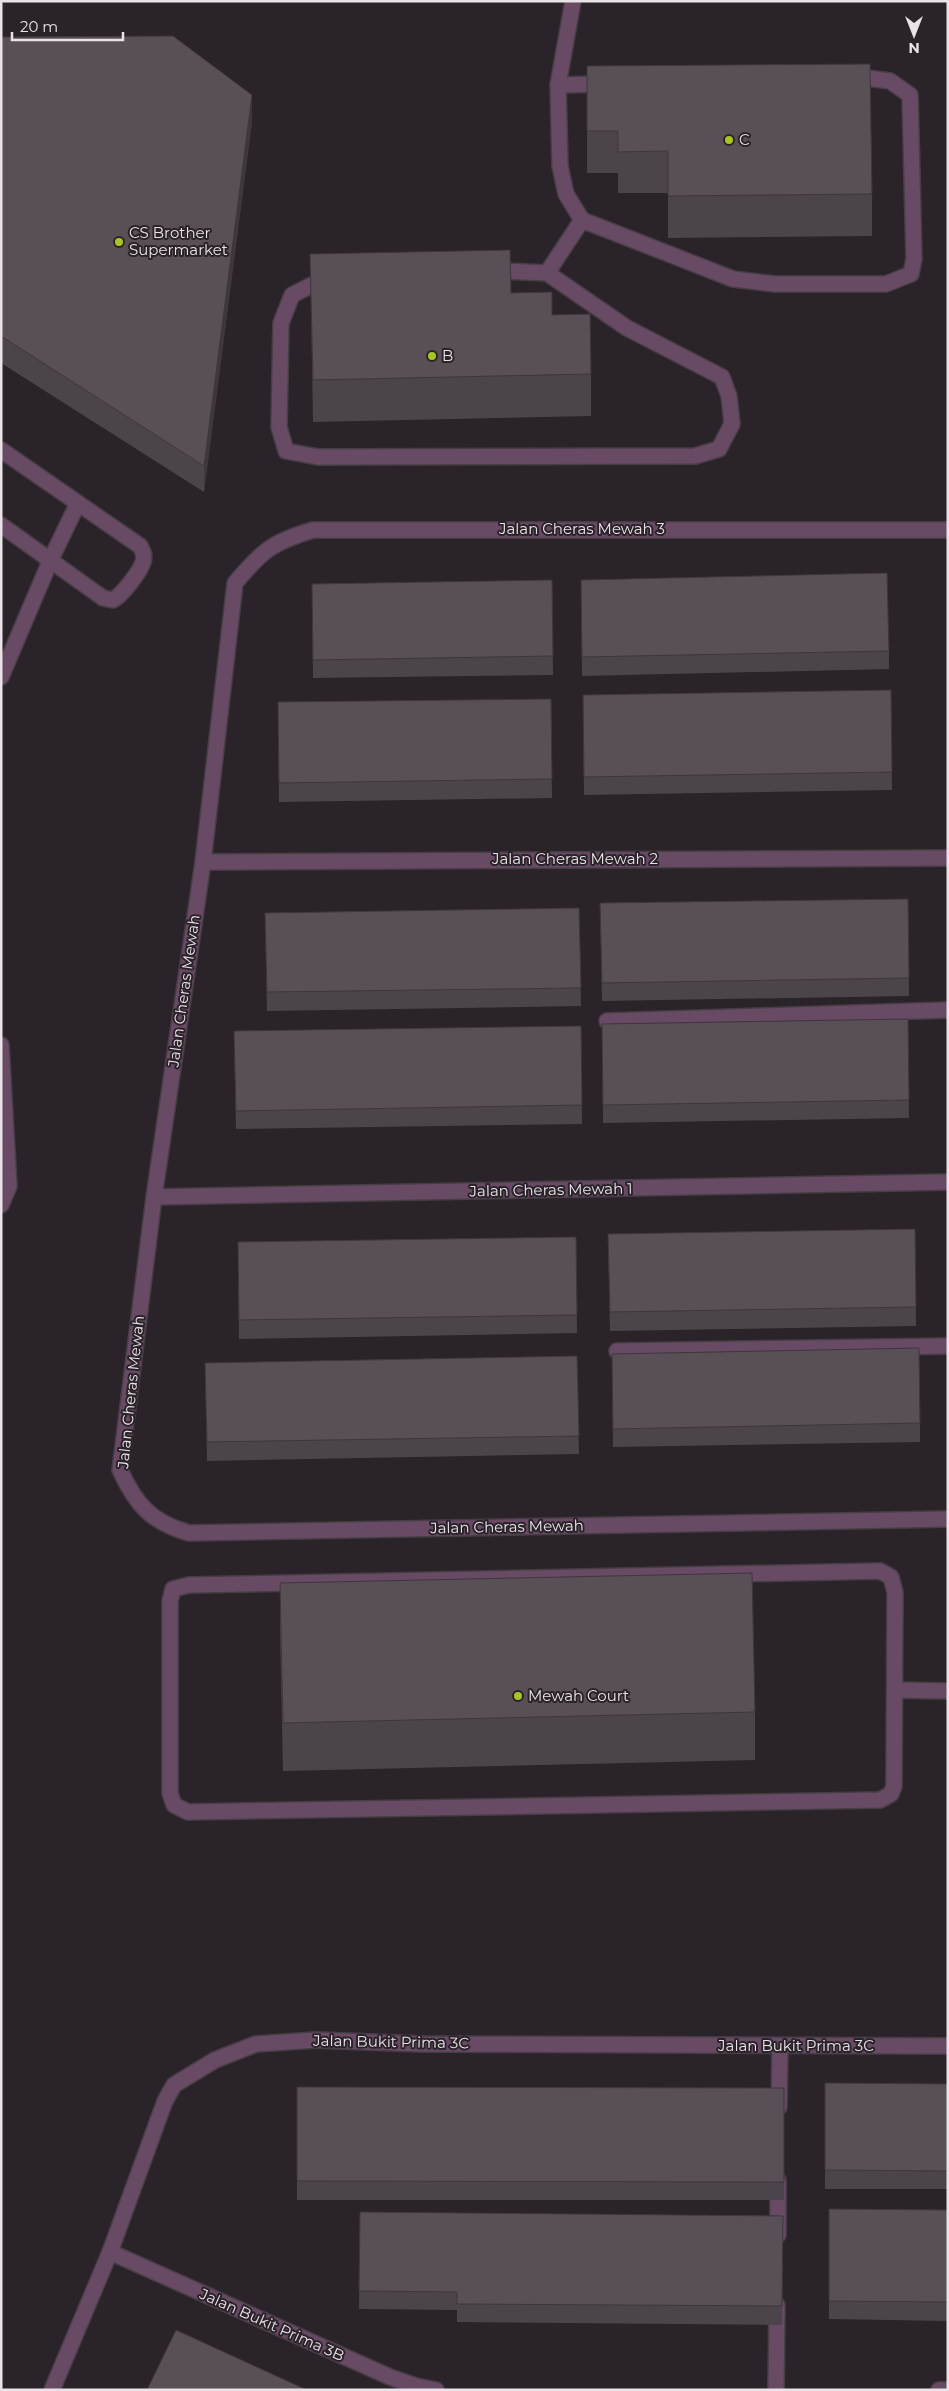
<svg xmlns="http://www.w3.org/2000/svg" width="949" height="2391" viewBox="0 0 949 2391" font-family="Montserrat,sans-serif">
	<rect width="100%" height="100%" fill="#2b232a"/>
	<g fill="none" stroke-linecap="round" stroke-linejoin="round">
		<g stroke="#463e45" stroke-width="18">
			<g id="minor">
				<polyline points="573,1 558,85 560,166 566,194 582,220 733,279 775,284 886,284 911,274 914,259 910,95 890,81 852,76"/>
				<polyline points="558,85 606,84"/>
				<polygon points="377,265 547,273 627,328 722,377 729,396 732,424 719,449 695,456 318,457 286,451 279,427 281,323 292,295 328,277"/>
				<polyline points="547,273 582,220"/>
				<path d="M1,450l139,96c3,5 5,11 3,16 -3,10 -21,33 -30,38l-10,-2 -102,-73"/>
				<path d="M948,530h-635c-41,12 -51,21 -78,53l-32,279 -49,335 -34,273c16,35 31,52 69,63l759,-14"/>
				<polyline points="1,677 51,559 78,503"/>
				<polyline points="203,862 948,858"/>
				<polyline points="607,1021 948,1010"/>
				<polyline points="1,1045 9,1186 1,1205"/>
				<polyline points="154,1197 948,1182"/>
				<polyline points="617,1351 948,1346"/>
				<polygon points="880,1571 891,1577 895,1592 894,1786 891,1794 880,1800 188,1812 174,1805 170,1793 170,1601 173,1589 189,1585"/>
				<polyline points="895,1690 948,1691"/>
				<polyline points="779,2107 780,2046"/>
				<polyline points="778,2235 778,2180"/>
				<polyline points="110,2252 390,2377 416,2386 436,2390"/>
				<polyline points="52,2390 110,2252 165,2101 174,2085 215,2060 256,2044 316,2040 423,2044 948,2046"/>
				<polyline points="776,2390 777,2305"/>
				<polyline points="939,2390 948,2390"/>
			</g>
		</g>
		<use href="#minor" stroke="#694a65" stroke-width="15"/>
	</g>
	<g fill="#4c444b">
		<polygon points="1,37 252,121 204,492 1,363"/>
		<polygon points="587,66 872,194 872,236 668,238 668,193 618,193 618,173 587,173"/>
		<polygon points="310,254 511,293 552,315 591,374 591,416 313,422"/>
		<polygon points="552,580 553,675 313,678 312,584"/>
		<polygon points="581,580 889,651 889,669 582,676"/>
		<polygon points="891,690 892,790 584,795 583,695"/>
		<polygon points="551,699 552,798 279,802 278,702"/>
		<polygon points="908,899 909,996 602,1001 600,903"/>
		<polygon points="579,908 581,1006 267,1011 265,913"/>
		<polygon points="908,1019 909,1118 603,1123 602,1024"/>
		<polygon points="581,1026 582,1124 236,1129 234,1031"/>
		<polygon points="915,1229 916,1326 610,1331 608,1234"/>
		<polygon points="576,1237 577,1333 239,1339 238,1242"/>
		<polygon points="612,1354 920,1423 920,1442 613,1447"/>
		<polygon points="577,1356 579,1454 207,1461 205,1363"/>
		<polygon points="280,1583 755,1712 755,1760 283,1771 280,1631"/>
		<polygon points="825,2083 948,2084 948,2189 825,2189"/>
		<polygon points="297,2087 784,2088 784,2200 297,2200"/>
		<polygon points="829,2209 948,2210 948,2321 829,2319"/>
		<polygon points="360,2212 783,2216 782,2325 457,2322 457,2310 359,2309"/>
	</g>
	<polygon fill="#3e373d" points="252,95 252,121 204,492 204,466"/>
	<g fill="#584f57" stroke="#3e373d">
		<polygon points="173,36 252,95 204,466 1,336 1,37"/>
		<polygon points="870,64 872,194 668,196 668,151 618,152 618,131 587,131 587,66"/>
		<polygon points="510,250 511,293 552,292 552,315 590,314 591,374 313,380 310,254"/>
		<polygon points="887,573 889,651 582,657 581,580"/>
		<polygon points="552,580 553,656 313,660 312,584"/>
		<polygon points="891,690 892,772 584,777 583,695"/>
		<polygon points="551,699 552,779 279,783 278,702"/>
		<polygon points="908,899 909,978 602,983 600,903"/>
		<polygon points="579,908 581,988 267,992 265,913"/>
		<polygon points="908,1019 909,1100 603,1105 602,1024"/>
		<polygon points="581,1026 582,1105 236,1111 234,1031"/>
		<polygon points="915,1229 916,1307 610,1312 608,1234"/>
		<polygon points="576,1237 577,1315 239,1320 238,1242"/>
		<polygon points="919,1348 920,1423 613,1429 612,1354"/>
		<polygon points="577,1356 579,1436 207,1442 205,1363"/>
		<polygon points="752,1573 755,1712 283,1723 280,1583"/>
		<polygon points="825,2083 948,2084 948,2171 825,2170"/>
		<polygon points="297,2087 784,2088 784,2182 297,2181"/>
		<polygon points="829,2209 948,2210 948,2302 829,2301"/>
		<polygon points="360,2212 783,2216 782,2306 457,2304 457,2292 359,2291"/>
		<polygon points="176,2330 307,2390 147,2390"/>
	</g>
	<g fill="#a8c71c" stroke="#2b232a" stroke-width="2">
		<circle cx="729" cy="140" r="5"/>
		<circle cx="119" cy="242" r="5"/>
		<circle cx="432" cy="356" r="5"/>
		<circle cx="518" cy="1696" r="5"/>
	</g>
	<g text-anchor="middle" stroke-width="4" stroke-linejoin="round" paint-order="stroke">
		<g font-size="15" fill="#e9e3e8" stroke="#2b232a" text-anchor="start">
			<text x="739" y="145">C</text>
			<text x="129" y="238">CS Brother<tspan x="129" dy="17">Supermarket</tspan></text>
			<text x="442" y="361">B</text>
			<text x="528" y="1701">Mewah Court</text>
		</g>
		<g font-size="15" fill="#e9e3e8" stroke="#2b232a">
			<text x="582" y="534">Jalan Cheras Mewah 3</text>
			<text x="575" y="864">Jalan Cheras Mewah 2</text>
			<text transform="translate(184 991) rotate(-82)" y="5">Jalan Cheras Mewah</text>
			<text transform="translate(551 1190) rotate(-1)" y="5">Jalan Cheras Mewah 1</text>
			<text transform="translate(131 1392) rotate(-84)" y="5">Jalan Cheras Mewah</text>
			<text transform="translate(507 1527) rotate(-1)" y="5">Jalan Cheras Mewah</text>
			<text transform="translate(391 2042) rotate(1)" y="5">Jalan Bukit Prima 3C</text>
			<text x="796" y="2051">Jalan Bukit Prima 3C</text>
			<text transform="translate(272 2325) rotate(24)" y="5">Jalan Bukit Prima 3B</text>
		</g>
	</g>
	<rect width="949" height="2391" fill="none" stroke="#e9e3e8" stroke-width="5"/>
	<g transform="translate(914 35) rotate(180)" stroke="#2b232a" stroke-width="4" paint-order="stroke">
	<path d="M0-4L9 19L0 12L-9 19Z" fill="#e9e3e8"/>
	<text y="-8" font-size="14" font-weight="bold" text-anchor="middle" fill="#e9e3e8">N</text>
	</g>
	<path d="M12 32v8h111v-8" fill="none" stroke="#e9e3e8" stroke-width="2.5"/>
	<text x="20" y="32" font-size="15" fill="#e9e3e8" stroke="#2b232a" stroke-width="4" paint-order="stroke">20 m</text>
</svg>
